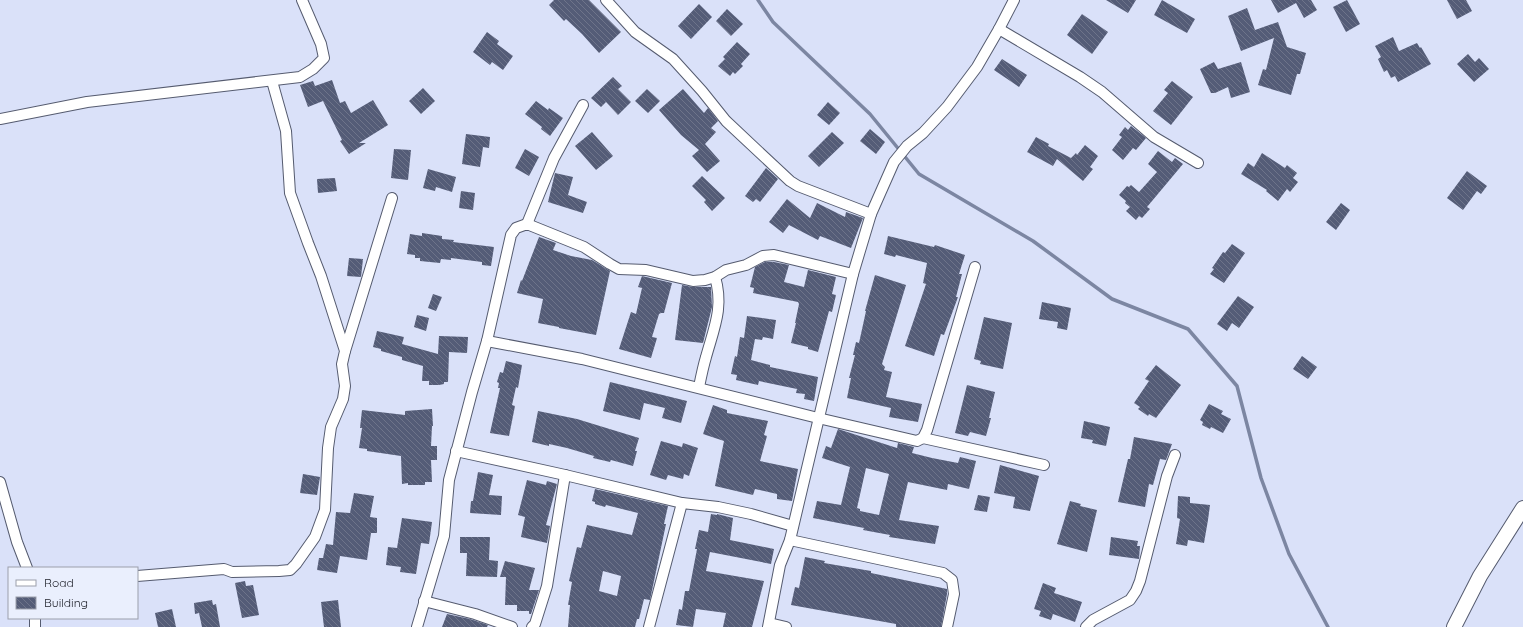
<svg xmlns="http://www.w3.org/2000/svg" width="1523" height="627" viewBox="0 0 1523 627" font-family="Quicksand,sans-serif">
	<defs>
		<pattern id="building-back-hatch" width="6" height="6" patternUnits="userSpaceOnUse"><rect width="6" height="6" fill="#545c77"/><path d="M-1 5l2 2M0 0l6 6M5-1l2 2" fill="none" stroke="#6e748a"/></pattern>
	</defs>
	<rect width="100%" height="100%" fill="#dae1f9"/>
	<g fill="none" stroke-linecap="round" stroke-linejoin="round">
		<polyline stroke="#7c86a2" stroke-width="3.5" points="758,0 773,22 870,114 919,174 1033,241 1112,299 1188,329 1237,386 1261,478 1289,554 1328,627"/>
	</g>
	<g fill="url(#building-back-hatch)" fill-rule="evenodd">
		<polygon points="554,0 589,0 621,32 599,53 582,34 566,19 564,21 549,5"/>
		<polygon points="1106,0 1136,0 1128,13"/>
		<polygon points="1162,0 1195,19 1187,33 1154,15"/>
		<polygon points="1271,0 1311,0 1317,10 1304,18 1296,3 1278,13"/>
		<polygon points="1347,0 1360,24 1346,32 1333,7"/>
		<polygon points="1447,0 1466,0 1472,11 1457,19"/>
		<polygon points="699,4 712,17 691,39 678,26"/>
		<polygon points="1247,8 1255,30 1278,22 1287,47 1306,53 1300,74 1297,74 1291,95 1258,85 1263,69 1266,70 1274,38 1241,51 1228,16"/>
		<polygon points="727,9 743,24 731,36 716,21"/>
		<polygon points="1082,14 1108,32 1092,54 1067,35"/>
		<polygon points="487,32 499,41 497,44 513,56 503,70 492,62 490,65 473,52"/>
		<polygon points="1393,37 1399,51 1417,43 1420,48 1421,47 1431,64 1398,82 1395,76 1391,78 1387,70 1384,72 1378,59 1381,57 1375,46"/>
		<polygon points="737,42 750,54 741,64 743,66 735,74 733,72 730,76 718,66 725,59 723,57"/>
		<polygon points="1468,54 1475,62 1479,58 1489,69 1474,82 1457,64"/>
		<polygon points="1002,59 1027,75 1019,87 994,70"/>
		<polygon points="1214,62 1218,69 1241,62 1250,92 1231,98 1228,87 1215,93 1211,93 1200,69"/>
		<polygon points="613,77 622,86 618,89 631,102 618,115 606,102 601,107 591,98"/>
		<polygon points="332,80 340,103 345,101 351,113 373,100 388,125 359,143 366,143 349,154 340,141 342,140 323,101 308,107 300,85 313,81 315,86"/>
		<polygon points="1172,81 1193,97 1171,125 1153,111 1168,93 1164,90"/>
		<polygon points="423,88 435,101 421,114 409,101"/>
		<polygon points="647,89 660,101 648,113 635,101"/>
		<polygon points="683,89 704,113 708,108 718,121 711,128 716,132 705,144 720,161 707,172 692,156 699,150 681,135 659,110"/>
		<polygon points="536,101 548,110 549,108 563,118 550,136 541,129 542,127 525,114"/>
		<polygon points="828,102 840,113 829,125 817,115"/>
		<polygon points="1131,126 1146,138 1136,150 1133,148 1123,160 1112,150 1122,137 1119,135 1125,127 1128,130"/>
		<polygon points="870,129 885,142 876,154 860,141"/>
		<polygon points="592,132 613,156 596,170 575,146"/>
		<polygon points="832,132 844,143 819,167 808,156"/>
		<polygon points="466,134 490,137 489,148 483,147 480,167 462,164"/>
		<polygon points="1036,137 1049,144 1048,146 1071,158 1076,153 1077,155 1085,145 1098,156 1090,167 1093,169 1083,181 1057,159 1053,166 1027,152"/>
		<polygon points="394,149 411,150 408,180 391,178"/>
		<polygon points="525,149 539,157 529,176 515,168"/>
		<polygon points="1158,151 1172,162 1175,158 1183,164 1147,207 1150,209 1142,218 1139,216 1136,220 1126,211 1130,207 1125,203 1126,201 1119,195 1127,186 1129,187 1131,185 1139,192 1157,172 1148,164"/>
		<polygon points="1262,153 1285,168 1287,165 1297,173 1293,178 1298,182 1290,192 1287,189 1278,201 1266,191 1267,190 1241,174 1248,163 1254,167"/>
		<polygon points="766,168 778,179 760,202 756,199 753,202 745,196"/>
		<polygon points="428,169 456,177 452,192 436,187 435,191 423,188"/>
		<polygon points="1467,171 1487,186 1481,194 1477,191 1463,210 1447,198"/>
		<polygon points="555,173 573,177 568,195 587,202 583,213 548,202"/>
		<polygon points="702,176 725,198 712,211 704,202 706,200 692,186"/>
		<polygon points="335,178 337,191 318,193 317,179"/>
		<polygon points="461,191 475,193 473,210 459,208"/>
		<polygon points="787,199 810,218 817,203 845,217 846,212 863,218 851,248 820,236 818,240 789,225 783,233 769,222"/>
		<polygon points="1341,203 1350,210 1336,230 1326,222"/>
		<polygon points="422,233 442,236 442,239 454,240 453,242 494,247 491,266 482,265 482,262 451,258 451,260 441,259 440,263 420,261 420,258 415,258 415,255 407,254 410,234 422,236"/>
		<polygon points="888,236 934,247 935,245 965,255 959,274 962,274 956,297 958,297 944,335 941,334 934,356 905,346 926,284 923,283 927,263 896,255 895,257 884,254"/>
		<polygon points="539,237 556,243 553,250 571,256 592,260 610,271 596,335 559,328 559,327 538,323 543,299 517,293 521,280 522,281"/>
		<polygon points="1232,244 1245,253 1224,283 1210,274 1214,269 1212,268 1223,252 1225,253"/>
		<polygon points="349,258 363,259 361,277 347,276"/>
		<polygon points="765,262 774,262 789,265 784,282 804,287 808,270 836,277 832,294 836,295 832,312 829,311 818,352 808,349 808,347 791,343 796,323 795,323 799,304 798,302 753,293 754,288 750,287 755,267"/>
		<polygon points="875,275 906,285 882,364 885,367 884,370 892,372 886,397 922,404 918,422 889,417 891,408 847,398 851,378 849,378 855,355 853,355 856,342 859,343 866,311 865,311"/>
		<polygon points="642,276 672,283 664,313 661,313 659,314 652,337 657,338 651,358 619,349 631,312 636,314 642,288 638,287"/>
		<polygon points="682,285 693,287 711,287 712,307 703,343 675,340"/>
		<polygon points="433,294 442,297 436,311 428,308"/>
		<polygon points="1238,296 1254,307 1239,328 1232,323 1227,331 1217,324"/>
		<polygon points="1042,302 1071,308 1067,330 1057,328 1058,322 1039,319"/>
		<polygon points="417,315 429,318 426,331 414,327"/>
		<polygon points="747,316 776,320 773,339 763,337 762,340 755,339 751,360 770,365 770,367 818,377 814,401 804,399 805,394 796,393 797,389 759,381 758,385 736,380 737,375 731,374 735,356 737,357 740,337 744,338"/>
		<polygon points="984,317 1012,323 1003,369 980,364 981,361 974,359"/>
		<polygon points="377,331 404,337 402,344 438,354 439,336 468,337 467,353 449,352 448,382 444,382 444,384 439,385 429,385 429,381 422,381 423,366 402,360 402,357 381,351 381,349 373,347"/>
		<polygon points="1302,356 1317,367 1308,379 1293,369"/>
		<polygon points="506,361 522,365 518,388 516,387 512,405 515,406 509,436 490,433 500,388 498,388 499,383 497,382 500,372 503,373"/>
		<polygon points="1156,365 1181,385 1156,418 1149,414 1148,416 1138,409 1140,407 1134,403 1149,381 1145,379"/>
		<polygon points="610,382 687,401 681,423 662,418 665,408 644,403 640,420 603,411"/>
		<polygon points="967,385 995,392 989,418 991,418 986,436 970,432 968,436 955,433"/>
		<polygon points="1209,404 1223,411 1221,414 1231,419 1223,433 1211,427 1210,429 1202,425 1203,422 1200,420"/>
		<polygon points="713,405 727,410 727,413 768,421 764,435 767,436 760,461 798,469 792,501 777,499 777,494 755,489 753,495 715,486 724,441 703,434"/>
		<polygon points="432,409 433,426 432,426 431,446 437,446 437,460 431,460 432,482 425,482 425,485 408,485 408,483 402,484 401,456 367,451 367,449 359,448 362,428 360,428 362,410 405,415 405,411"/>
		<polygon points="538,411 577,419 639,438 635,451 637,451 633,466 611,460 610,462 593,458 594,456 567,448 549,444 549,446 532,442"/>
		<polygon points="1084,421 1110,427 1106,446 1092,443 1093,440 1081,438"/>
		<path d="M838,429l59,19 1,-5 16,4 -2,6 20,5 26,5 2,-6 16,4 -7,28 -21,-5 -1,6 -39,-8 -9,38 40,6 -4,18 -46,-7 1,-2 -27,-5 1,-2 -51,-10 4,-17 24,4 9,-38 -28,-9 4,-12 5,2zM866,468l23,6 -10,41 -19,-4v-2l-3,-1z"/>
		<polygon points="1134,437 1172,444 1166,460 1160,459 1153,485 1149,484 1145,507 1118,502 1128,459 1130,459"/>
		<polygon points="661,441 682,447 683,443 698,448 689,476 684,474 683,479 668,475 666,480 650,475"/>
		<polygon points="1000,465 1039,476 1030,511 1013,508 1015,497 994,493"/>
		<polygon points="478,472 493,475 489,495 502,496 501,515 470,513 471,501 473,501"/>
		<polygon points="303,474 320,477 317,495 300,493"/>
		<polygon points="527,480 546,485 547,481 557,484 546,525 550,526 547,543 521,537 525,517 518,515"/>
		<path d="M595,489l73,17 -4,18h2l-16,76 -6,-1 -5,20h-2l-2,8h-67l2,-22h-2l4,-23 -3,-1 8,-34 4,1 6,-23 45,10 6,-22 -32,-8 -1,2 -10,-3v-2l-3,-1zM603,571l18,5 -4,20 -18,-5z"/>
		<polygon points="354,493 374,496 370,517 377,518 377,533 371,533 367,560 340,556 337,573 317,570 319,558 323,558 326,544 333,545 336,512 350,513"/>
		<polygon points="978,495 990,497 987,512 974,510"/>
		<polygon points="1178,496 1190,497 1190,503 1210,505 1208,520 1204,543 1188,540 1187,546 1176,544 1180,519 1177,518"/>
		<polygon points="1070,501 1081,504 1080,506 1097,510 1087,552 1057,544"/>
		<polygon points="711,514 717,515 717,514 733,518 730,540 774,549 771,564 710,552 706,571 764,581 752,627 723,627 726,613 696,609 693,627 676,625 679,609 682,610 685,591 689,591 697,549 695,549 699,530 708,532"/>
		<polygon points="402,518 432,522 429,544 421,543 416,574 400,572 401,567 386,565 388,547 397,548"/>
		<polygon points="460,537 490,537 489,560 498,561 497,577 466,576 467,553 460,553"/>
		<polygon points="1111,537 1138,541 1137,546 1140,546 1139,559 1109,555"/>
		<polygon points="805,557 825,561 824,563 871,571 871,573 947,589 947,594 941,627 896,627 896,624 791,605 795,587 799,588"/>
		<polygon points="505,561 535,568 529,590 539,590 531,614 529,614 529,611 517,611 517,605 505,605 506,577 500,577"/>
		<polygon points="245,581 246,586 253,585 259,615 242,618 235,583"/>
		<polygon points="1043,583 1056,588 1054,593 1082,602 1075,622 1053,614 1051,620 1039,616 1041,611 1034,609"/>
		<polygon points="212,600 213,605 216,604 220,627 202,627 199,613 195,614 194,603"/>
		<polygon points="338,600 341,627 324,627 321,602"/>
		<polygon points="172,609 176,627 158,627 155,613"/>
		<polygon points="447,614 470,619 488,625 487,627 442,627"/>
	</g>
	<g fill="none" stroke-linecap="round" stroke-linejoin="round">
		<g stroke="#555b6f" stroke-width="12">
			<g id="street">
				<polyline points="606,0 635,32 673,59 702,91 726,121 790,181 798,186 871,214"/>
				<polyline points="999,29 1080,77 1102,92 1154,137 1198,163"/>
				<polyline points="0,119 87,102 300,77 313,69 324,58 321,44 302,0"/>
				<polyline points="527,224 554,158 583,105"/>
				<polyline points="487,341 582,359 818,418 917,441 923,438 927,430 975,267"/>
				<polyline points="345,351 392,198"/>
				<path d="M699,387c2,-10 4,-20 7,-30 8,-29 18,-50 9,-80"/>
				<polyline points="923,438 1044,465"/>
				<polyline points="456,451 565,475 682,503"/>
				<polyline points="0,482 17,542 27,568"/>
				<polyline points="790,540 943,573 952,580 954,594 947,627"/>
				<polyline points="137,576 224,569 232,572 279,571 290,570 296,564 315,537 325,510 328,448 331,427 343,399 345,386 342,364 345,351 321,276 308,243 290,193 286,131 272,81"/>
				<polyline points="424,601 475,614 512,627"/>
				<polyline points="769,623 786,627"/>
				<polyline points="35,627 35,618"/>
				<polyline points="417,627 444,536 449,480 472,392 487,341 511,235 516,228 527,224 584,247 610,264 619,269 646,270 693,281 705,280 715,277 726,270 746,265 763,256 774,255 853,274"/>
				<polyline points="532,627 535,624 547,586 565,475"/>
				<polyline points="649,627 682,503 718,507 751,514 793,526"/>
				<polyline points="768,627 780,565 790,540 853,274 871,214 894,162 907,146 923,133 947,107 977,67 999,29 1014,0"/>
				<polyline points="1086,627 1093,620 1130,600 1136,591 1140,581 1167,476 1175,455"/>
			</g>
		</g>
		<g stroke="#555b6f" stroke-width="16">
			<polyline id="secondary" points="1454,627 1480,576 1523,508"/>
		</g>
		<use href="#street" stroke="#fff" stroke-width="10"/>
		<use href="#secondary" stroke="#fff" stroke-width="14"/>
	</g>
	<rect x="8" y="567" width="130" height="52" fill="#eaeffd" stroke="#9b9fab"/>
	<rect x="16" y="580" width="20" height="6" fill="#ffffff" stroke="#9b9fab"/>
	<text x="44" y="587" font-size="12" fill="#24262f">Road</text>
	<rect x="16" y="597" width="20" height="12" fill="url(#building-back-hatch)" stroke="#9b9fab"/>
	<text x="44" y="607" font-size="12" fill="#24262f">Building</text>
</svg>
